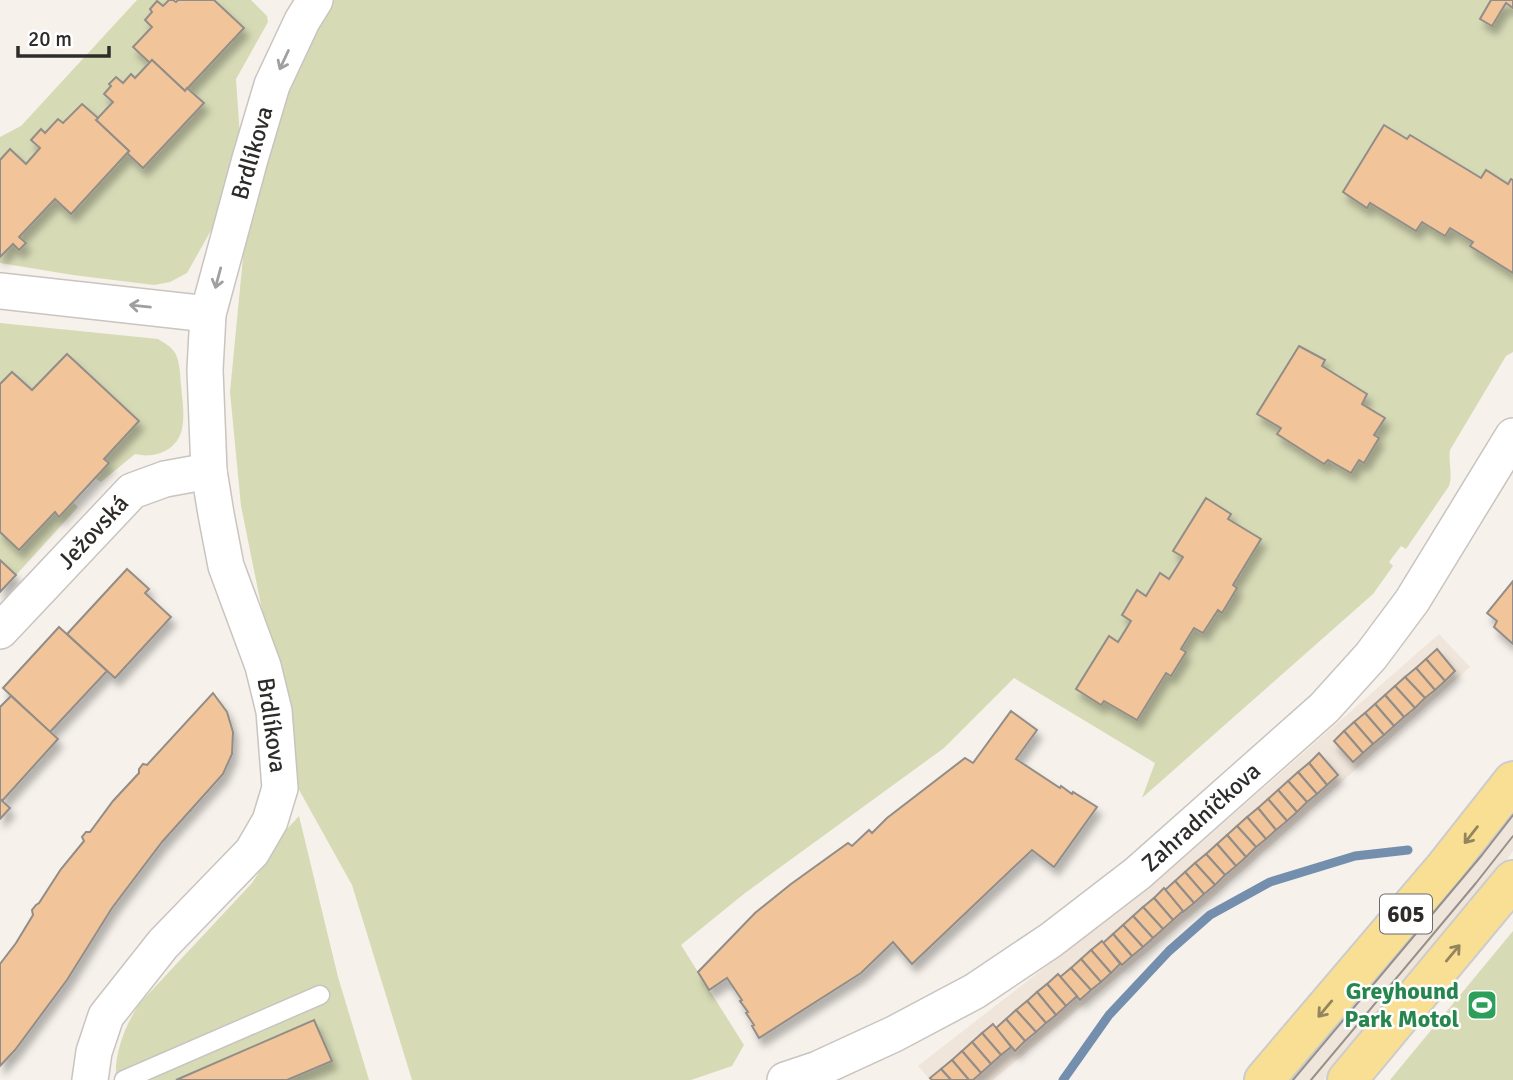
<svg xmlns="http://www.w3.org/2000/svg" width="1513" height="1080" viewBox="0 0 1513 1080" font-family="Signika,sans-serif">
	<defs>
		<filter id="shadow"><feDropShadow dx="4.5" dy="8" stdDeviation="3.5" flood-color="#0004"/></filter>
	</defs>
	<rect width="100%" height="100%" fill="#f6f1eb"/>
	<g fill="#f0e5da">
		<polygon points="1439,634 1470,667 1210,900 993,1080 930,1080 918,1066 1170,870"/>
		<polygon points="1513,802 1513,851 1494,877 1324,1080 1284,1080"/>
	</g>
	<g fill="#d6dab5" fill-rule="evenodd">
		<polygon points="137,0 169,0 163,6 157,1 150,8 152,12 145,20 152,27 150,63 135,78 131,74 123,83 116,77 109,84 111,86 104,94 113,102 98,118 82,104 63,123 58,119 45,133 41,129 31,139 40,148 26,164 10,149 0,160 0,137 21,126"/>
		<polygon points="214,0 251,0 267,16 268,22 236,79 242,166 241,177 187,273 170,282 154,285 73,275 0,263 0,257 13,244 19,250 25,242 19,237 55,199 127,153 143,168 203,104 187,88 244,28"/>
		<path d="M331,0h1160l-11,18 12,7 14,-22 7,5v172l-5,4 -22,-14 -5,8 -71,-43 -3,4 -23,-14 -41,67 24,15 3,-4 46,28 6,-9 23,14 5,-8 23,14 -2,5 42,26v79l-7,4 -56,94c-2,12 3,24 -1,36l-43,63 -5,-3 -12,16 4,4 -20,28 -231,204 13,-35 -141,-85 -70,70 -199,145 -64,52 63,100 -12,21 -41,14h-279l-60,-195 -54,-97 -57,-282 -11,-114 15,-155 36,-137zM1300,346l24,14 -2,6 45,28 -5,10 23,14 -11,17 5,4 -15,23 -5,-2 -8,13 -23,-13 -4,4 -43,-36 -24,-15zM1206,499l24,14 -2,6 33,20 -28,46 4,4 -15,24 -4,-3 -14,23 -10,-5 -13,21 5,4 -15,23 -5,-3 -29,47 -33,-19 -3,4 -24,-16 31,-52 10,5 13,-21 -9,-6 14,-25 10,6 14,-23 9,6 14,-22 -9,-6z"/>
		<path d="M0,323l158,16c6,4 13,7 17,14 5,8 5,22 6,32 1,13 4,30 1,44 -5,22 -28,30 -47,25l-34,28 -6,-4 13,-15 -4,-4 35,-39 -72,-66 -35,36 -20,-18 -12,12z"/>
		<polygon points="73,502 78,507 16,575 0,560 0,532 20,550 55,512 60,516"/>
		<path d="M299,816l39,161 31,103h-82l44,-19 -17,-41 -138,60h-60c-2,-27 9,-55 24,-77l112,-120 34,-53z"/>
		<polygon points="1513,931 1513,1080 1390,1080"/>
	</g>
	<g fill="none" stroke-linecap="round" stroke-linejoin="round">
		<polyline stroke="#748fae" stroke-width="9" points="1063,1080 1109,1015 1169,951 1210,915 1270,882 1355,856 1408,850"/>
	</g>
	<g fill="#f1c599" stroke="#928d88" stroke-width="2" filter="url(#shadow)">
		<polygon points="169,0 173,0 176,2 178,0 214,0 244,28 185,91 152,60 150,63 133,47 152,27 145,20 152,12 150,9 157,1 163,6"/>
		<polygon points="1491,0 1513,0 1513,8 1506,3 1492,26 1480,19"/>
		<polygon points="152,60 185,91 187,88 204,103 143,168 127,153 129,151 96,120 113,102 104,94 111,86 109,84 116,77 123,83 131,74 135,78"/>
		<polygon points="82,104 98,118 96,120 129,151 71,214 55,199 19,237 26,243 19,250 13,244 0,257 0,160 10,149 26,164 40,148 31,140 41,129 45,133 58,119 63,123"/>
		<polygon points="1384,125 1407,139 1410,135 1481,178 1486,170 1508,184 1511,179 1513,180 1513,273 1470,246 1473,242 1450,228 1445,236 1422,222 1416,231 1370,203 1367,208 1343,192"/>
		<polygon points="1299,346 1325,360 1322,366 1367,394 1362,404 1385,418 1374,435 1379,438 1364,463 1359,460 1351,473 1328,460 1324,464 1277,434 1281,428 1257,414"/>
		<polygon points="67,354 139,421 104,459 109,463 59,517 55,512 19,550 0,532 0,384 12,372 32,390"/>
		<polygon points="1206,498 1231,514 1228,519 1261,539 1233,585 1237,588 1222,613 1218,610 1203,633 1194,628 1181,649 1186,652 1171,676 1166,673 1137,720 1104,701 1101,705 1076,689 1109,636 1118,642 1131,621 1122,615 1137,590 1146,596 1160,573 1169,579 1183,557 1173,551"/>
		<polygon points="0,560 16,575 0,592"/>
		<polygon points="127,569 149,589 145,593 171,617 115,678 67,634"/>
		<polygon points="1513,581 1513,644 1494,627 1497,621 1487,613"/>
		<polygon points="59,627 107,671 50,732 3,688"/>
		<polygon points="1437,649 1455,671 1445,681 1426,659"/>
		<polygon points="1426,659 1445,681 1435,690 1416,668"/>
		<polygon points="1416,668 1435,690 1425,698 1405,677"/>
		<polygon points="1405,677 1425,698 1415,708 1395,686"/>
		<polygon points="1395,686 1415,708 1404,717 1385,695"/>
		<polygon points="213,693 227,712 233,732 232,754 223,774 162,842 112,908 67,980 15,1050 0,1066 0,964 16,943 33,915 32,910 36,905 39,903 61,869 84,841 82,837 86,832 90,832 113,801 139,773 139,769 143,764 147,765"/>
		<polygon points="1385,695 1404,717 1394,726 1375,704"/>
		<polygon points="11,696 58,739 2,801 0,799 0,707"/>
		<polygon points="1375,704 1394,726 1384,735 1365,713"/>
		<polygon points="1011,711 1037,730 1016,759 1060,788 1061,786 1072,794 1073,792 1097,807 1054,867 1032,850 912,964 893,942 861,973 759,1038 752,1026 754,1025 746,1013 748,1012 740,1001 742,1000 727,978 709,990 698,972 755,913 791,884 848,843 852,846 869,830 872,833 887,818 965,758 973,763"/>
		<polygon points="1365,713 1384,735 1373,744 1354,722"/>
		<polygon points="1354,722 1373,744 1363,753 1344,731"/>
		<polygon points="1344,731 1363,753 1353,762 1334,741"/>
		<polygon points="1319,753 1338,775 1327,785 1309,763"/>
		<polygon points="1309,763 1327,785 1317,794 1298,772"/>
		<polygon points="1298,772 1317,794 1307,802 1288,781"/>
		<polygon points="1288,781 1307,802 1297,812 1278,790"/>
		<polygon points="1278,790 1297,812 1287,821 1268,799"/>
		<polygon points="0,799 10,808 0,819"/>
		<polygon points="1268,799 1287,821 1276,830 1258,808"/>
		<polygon points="1258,808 1276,830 1266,839 1247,817"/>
		<polygon points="1247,817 1266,839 1256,847 1237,826"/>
		<polygon points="1237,826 1256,847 1246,857 1227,835"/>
		<polygon points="1227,835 1246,857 1236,866 1217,844"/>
		<polygon points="1217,844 1236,866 1225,875 1206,854"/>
		<polygon points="1206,854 1225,875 1215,885 1195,863"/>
		<polygon points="1195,863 1215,885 1204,894 1185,872"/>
		<polygon points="1185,872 1204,894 1194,903 1175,881"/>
		<polygon points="1175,881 1194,903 1183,912 1165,890"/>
		<polygon points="1164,888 1183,911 1173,920 1154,898"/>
		<polygon points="1154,898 1173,920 1163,929 1143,907"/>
		<polygon points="1143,907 1163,929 1153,938 1133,916"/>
		<polygon points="1133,916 1153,938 1143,947 1123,925"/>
		<polygon points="1123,925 1143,947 1132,956 1113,934"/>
		<polygon points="1113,934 1132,956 1122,965 1103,943"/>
		<polygon points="1102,941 1120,964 1111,973 1091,950"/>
		<polygon points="1091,950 1111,973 1101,982 1081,959"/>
		<polygon points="1081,959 1101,982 1091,990 1071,968"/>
		<polygon points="1071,968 1091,990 1080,1000 1060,977"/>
		<polygon points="1058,974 1077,996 1066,1006 1047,984"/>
		<polygon points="1047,984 1066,1006 1056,1015 1037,992"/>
		<polygon points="1037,992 1056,1015 1046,1023 1027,1001"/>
		<polygon points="1027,1001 1046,1023 1036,1032 1016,1010"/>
		<polygon points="1016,1010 1036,1032 1025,1041 1006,1019"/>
		<polygon points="1006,1019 1025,1041 1015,1051 996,1028"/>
		<polygon points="314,1020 332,1061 287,1080 176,1080"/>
		<polygon points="993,1024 1011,1047 1001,1055 982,1033"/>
		<polygon points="982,1033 1001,1055 991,1064 972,1042"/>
		<polygon points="972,1042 991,1064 981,1073 962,1051"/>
		<polygon points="962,1051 981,1073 973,1080 969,1080 952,1060"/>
		<polygon points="952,1060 969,1080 951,1080 941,1069"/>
		<polygon points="941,1069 951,1080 932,1080 930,1078"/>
	</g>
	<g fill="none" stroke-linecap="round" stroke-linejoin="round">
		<g stroke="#c9c4bf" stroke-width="21">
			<polyline id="lane" points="124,1080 320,995"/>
		</g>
		<g stroke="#c9c4bf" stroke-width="38">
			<g id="street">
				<polyline points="0,291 208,314"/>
				<polyline points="0,631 132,491 165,479 209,471"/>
				<polyline points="90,1080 94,1052 106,1016 163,944 252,852 270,821 280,788 274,711 263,666 226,566 216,514 209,471 205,370 208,314 250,159 272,85 302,21 315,0"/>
				<polyline points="785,1080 818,1069 894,1034 975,991 1051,940 1138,873 1324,708 1371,656 1412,601 1513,436"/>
			</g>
		</g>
		<g stroke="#cdcccc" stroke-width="42">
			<g id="primary">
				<polyline points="1264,1080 1446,866 1513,781"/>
				<polyline points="1347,1080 1513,880"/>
			</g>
		</g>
		<use href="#lane" stroke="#fff" stroke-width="18"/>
		<use href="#street" stroke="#fff" stroke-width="35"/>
		<use href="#primary" stroke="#f8df94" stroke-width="38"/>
		<g stroke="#94918d" stroke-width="2">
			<polyline points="1293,1080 1482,855 1513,815"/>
			<polyline points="1311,1080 1476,883 1513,836"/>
		</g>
	</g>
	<defs><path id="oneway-shaft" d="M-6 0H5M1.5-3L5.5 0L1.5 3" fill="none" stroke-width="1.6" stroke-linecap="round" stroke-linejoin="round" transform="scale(1.75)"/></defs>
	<g stroke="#a1a09f">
		<use href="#oneway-shaft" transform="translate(284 60) rotate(115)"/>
		<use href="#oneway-shaft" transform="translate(218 278) rotate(105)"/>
		<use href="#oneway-shaft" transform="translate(140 306) rotate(-174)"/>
	</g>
	<g stroke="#93865f">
		<use href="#oneway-shaft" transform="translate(1471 835) rotate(128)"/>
		<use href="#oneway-shaft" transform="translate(1453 953) rotate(-50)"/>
		<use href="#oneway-shaft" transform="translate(1325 1009) rotate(130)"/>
	</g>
	<defs>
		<g id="stadium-square" transform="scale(1.575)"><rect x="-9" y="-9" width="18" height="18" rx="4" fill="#2e9e5b" stroke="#fff"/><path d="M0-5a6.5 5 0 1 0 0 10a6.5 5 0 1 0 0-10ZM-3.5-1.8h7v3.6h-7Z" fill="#fff"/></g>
	</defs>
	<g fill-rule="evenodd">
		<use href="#stadium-square" x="1482" y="1005"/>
	</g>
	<g text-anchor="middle" stroke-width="5" stroke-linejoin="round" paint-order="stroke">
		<rect fill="#fff" stroke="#6d6b6a" stroke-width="2" x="1380" y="894.5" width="52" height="39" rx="5"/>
		<g font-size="23" font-weight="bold" fill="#2e2c2a">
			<text x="1406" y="922">605</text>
		</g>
		<g font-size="24" fill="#2e2c2a" stroke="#fff">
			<text transform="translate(252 153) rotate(-74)" y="8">Brdlíkova</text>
			<text transform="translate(93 532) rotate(-47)" y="8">Ježovská</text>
			<text transform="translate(272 725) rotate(82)" y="8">Brdlíkova</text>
			<text transform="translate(1201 817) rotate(-42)" y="8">Zahradníčkova</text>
		</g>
		<g font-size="24" font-weight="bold" fill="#27864d" stroke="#fff" text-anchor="end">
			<text x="1459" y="999">Greyhound<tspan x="1459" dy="28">Park Motol</tspan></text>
		</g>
	</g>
	<path d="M18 46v10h91v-10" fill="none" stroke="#2e2c2a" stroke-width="3.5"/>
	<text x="28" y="46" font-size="21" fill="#2e2c2a" stroke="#ffffff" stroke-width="5" paint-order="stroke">20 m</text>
</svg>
